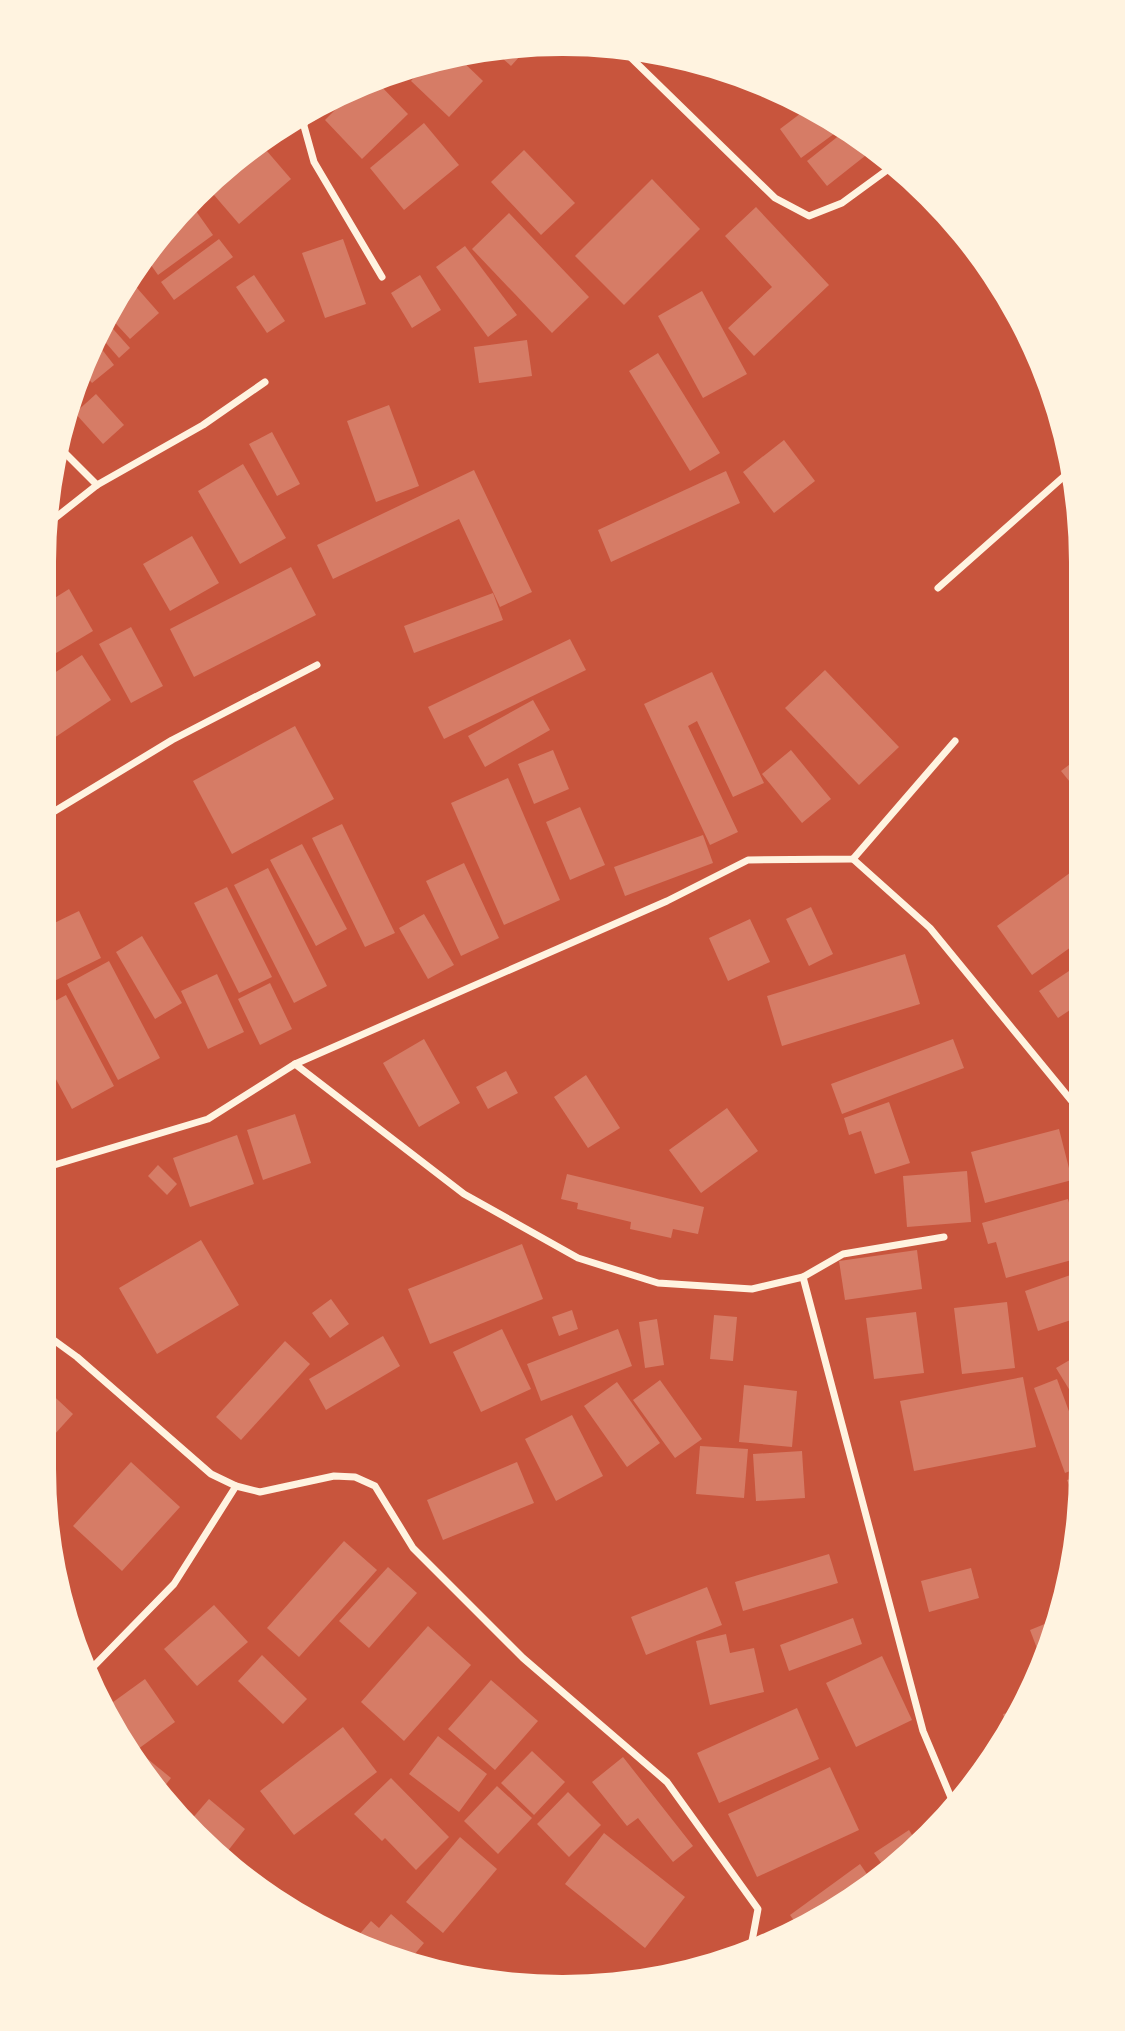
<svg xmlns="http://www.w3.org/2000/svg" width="1125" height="2031" viewBox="0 0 1125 2031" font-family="Figtree,sans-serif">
	<rect width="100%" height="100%" fill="#c8553d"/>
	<g fill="#d67c66">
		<polygon points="528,45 530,45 511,66 494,51"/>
		<polygon points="458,57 483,81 449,117 411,81 429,61"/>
		<polygon points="376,81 408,114 362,159 325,120 357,88"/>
		<polygon points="809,107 822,113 842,128 801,158 780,129"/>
		<polygon points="424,123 459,165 404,210 370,168"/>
		<polygon points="846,130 862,142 870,152 827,186 807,161"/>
		<polygon points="260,143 291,179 239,224 208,188"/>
		<polygon points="524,150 575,203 541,235 491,182"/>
		<polygon points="652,179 700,229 624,305 575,256"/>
		<polygon points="756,207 829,285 754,356 728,328 772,287 725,236"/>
		<polygon points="196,211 213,235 158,275 146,258 161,236"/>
		<polygon points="509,213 589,297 552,333 472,249"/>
		<polygon points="219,239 233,257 174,300 161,282"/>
		<polygon points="343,239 366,304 325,318 302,253"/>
		<polygon points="465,246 517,315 488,337 436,267"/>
		<polygon points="254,275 285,321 267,333 236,287"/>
		<polygon points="420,275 441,310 412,328 391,293"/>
		<polygon points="130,280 159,313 130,339 108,315 113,303"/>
		<polygon points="702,291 747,374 703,398 658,316"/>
		<polygon points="106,321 130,348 119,358 100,336"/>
		<polygon points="527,340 532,376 479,383 474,347"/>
		<polygon points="97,343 114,365 92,383 84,373"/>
		<polygon points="658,353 720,453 690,471 629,371"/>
		<polygon points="96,394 124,425 103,444 75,413"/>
		<polygon points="389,405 419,486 376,502 347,421"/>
		<polygon points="272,432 300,484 277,496 249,444"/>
		<polygon points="784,440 815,481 774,513 743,472"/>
		<polygon points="243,464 286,538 240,564 198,491"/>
		<polygon points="474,470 532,592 500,607 459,519 333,579 317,545"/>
		<polygon points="726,471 740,503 611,562 598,530"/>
		<polygon points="192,536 219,583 170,611 143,564"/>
		<polygon points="291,567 316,615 194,677 170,629"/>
		<polygon points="69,589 93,631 51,656 45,646 45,604"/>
		<polygon points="493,593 503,620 414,653 404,626"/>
		<polygon points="131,627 163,686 131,703 99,644"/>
		<polygon points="570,639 586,670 444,739 428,707"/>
		<polygon points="82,655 111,700 45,744 45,679"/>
		<polygon points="825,670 899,747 859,785 785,708"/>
		<polygon points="712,672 764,783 733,797 697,721 688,726 738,832 710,845 644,704"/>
		<polygon points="533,700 550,730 485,767 468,736"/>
		<polygon points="295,726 334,799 232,854 193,781"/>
		<polygon points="553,750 569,789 534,804 518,764"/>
		<polygon points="791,750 831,799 802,823 762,774"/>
		<polygon points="1078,758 1078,792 1061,771"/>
		<polygon points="508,778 560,900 504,925 451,803"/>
		<polygon points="580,807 605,865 570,880 546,822"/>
		<polygon points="342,824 395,933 365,947 312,838"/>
		<polygon points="703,835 713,863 625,896 614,867"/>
		<polygon points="302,844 347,929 316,946 270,860"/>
		<polygon points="464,863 499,938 461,956 426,881"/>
		<polygon points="1078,867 1078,942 1032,975 997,926"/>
		<polygon points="268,868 327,986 294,1003 234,885"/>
		<polygon points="227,887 272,977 239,993 194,903"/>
		<polygon points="811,907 833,954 809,966 786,919"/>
		<polygon points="79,911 101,958 44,986 44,928"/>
		<polygon points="424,914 454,965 428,979 399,928"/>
		<polygon points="750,919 770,962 728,981 709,938"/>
		<polygon points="142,936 182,1003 155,1019 116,952"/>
		<polygon points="905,954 920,1004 782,1046 767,996"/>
		<polygon points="109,961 160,1058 118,1080 67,984"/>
		<polygon points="1072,969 1078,978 1079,1004 1058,1018 1039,991"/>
		<polygon points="217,974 244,1032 208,1049 181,991"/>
		<polygon points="270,983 292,1029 260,1045 238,999"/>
		<polygon points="66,995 114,1086 72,1109 44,1057 44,1007"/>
		<polygon points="424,1039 460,1103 419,1127 383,1063"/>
		<polygon points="953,1039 964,1068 842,1114 831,1084"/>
		<polygon points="506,1071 518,1093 488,1109 476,1087"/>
		<polygon points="586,1075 620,1128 588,1148 554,1097"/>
		<polygon points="889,1102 910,1163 875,1174 861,1131 849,1135 844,1118"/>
		<polygon points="727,1108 758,1151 701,1193 669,1150"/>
		<polygon points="295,1114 311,1163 263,1180 247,1130"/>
		<polygon points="1059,1129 1072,1180 985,1203 971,1152"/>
		<polygon points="237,1135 254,1184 190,1207 173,1158"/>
		<polygon points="158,1165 177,1184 167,1195 148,1176"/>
		<polygon points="967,1171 971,1222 907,1227 903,1176"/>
		<polygon points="567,1174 704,1207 698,1234 673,1229 671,1238 630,1229 631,1222 577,1209 578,1203 561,1199"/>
		<polygon points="1068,1199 1079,1239 1079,1258 1006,1278 996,1242 988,1244 982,1223"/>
		<polygon points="201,1240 239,1305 157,1354 119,1288"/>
		<polygon points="522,1244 543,1299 430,1344 408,1289"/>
		<polygon points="917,1250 922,1289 845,1300 839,1261"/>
		<polygon points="1079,1272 1080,1317 1038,1331 1025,1291"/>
		<polygon points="331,1299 349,1324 330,1338 312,1313"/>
		<polygon points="1007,1302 1015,1368 962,1374 954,1308"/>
		<polygon points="572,1310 578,1329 559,1336 552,1317"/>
		<polygon points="916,1312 924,1373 874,1379 866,1318"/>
		<polygon points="714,1315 737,1317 733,1361 710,1359"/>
		<polygon points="657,1319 664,1365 645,1368 639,1322"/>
		<polygon points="502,1329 531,1389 481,1412 453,1352"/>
		<polygon points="618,1329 632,1366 541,1401 527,1364"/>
		<polygon points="383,1336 400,1366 326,1410 309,1379"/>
		<polygon points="285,1341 310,1364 241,1440 216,1417"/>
		<polygon points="1080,1354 1080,1407 1056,1368"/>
		<polygon points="1023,1377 1036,1447 914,1471 900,1401"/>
		<polygon points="1057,1379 1080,1441 1080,1467 1065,1473 1034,1388"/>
		<polygon points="660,1380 702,1439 675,1458 633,1400"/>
		<polygon points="617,1382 660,1443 627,1467 584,1406"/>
		<polygon points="744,1385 797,1391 792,1447 739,1442"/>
		<polygon points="44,1387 73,1414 44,1446"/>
		<polygon points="572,1415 603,1476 556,1501 525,1439"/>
		<polygon points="700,1446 748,1449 744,1498 696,1494"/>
		<polygon points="802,1451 805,1498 756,1501 753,1454"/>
		<polygon points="131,1462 180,1507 122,1571 73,1526"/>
		<polygon points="517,1462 534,1503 443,1540 427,1500"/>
		<polygon points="1080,1476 1080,1502 1079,1510 1067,1480"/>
		<polygon points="344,1541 377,1570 299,1657 267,1628"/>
		<polygon points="829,1554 838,1583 743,1611 735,1582"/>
		<polygon points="388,1567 417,1593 369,1648 339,1621"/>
		<polygon points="971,1568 979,1598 929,1612 921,1581"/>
		<polygon points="707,1587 722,1625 646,1655 631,1617"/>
		<polygon points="214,1605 248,1642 197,1686 164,1649"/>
		<polygon points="853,1618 862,1644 789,1671 780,1645"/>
		<polygon points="1057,1619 1045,1649 1038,1651 1030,1630"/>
		<polygon points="428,1626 471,1665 404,1741 361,1702"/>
		<polygon points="726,1634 730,1653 754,1648 764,1692 710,1705 696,1641"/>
		<polygon points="262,1655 307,1699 283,1724 238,1681"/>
		<polygon points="882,1656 912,1720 856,1747 826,1683"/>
		<polygon points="145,1679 175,1722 134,1752 109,1705"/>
		<polygon points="491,1680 538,1721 495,1770 448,1729"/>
		<polygon points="1025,1695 1019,1710 1016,1697"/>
		<polygon points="797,1708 819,1759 719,1803 697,1753"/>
		<polygon points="1019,1710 1012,1728 1008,1733 1003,1714"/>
		<polygon points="343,1727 377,1772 294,1835 260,1791"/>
		<polygon points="438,1736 487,1774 459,1812 409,1774"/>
		<polygon points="138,1751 171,1778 160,1792 151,1785 135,1754"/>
		<polygon points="532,1751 565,1782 534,1815 501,1783"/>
		<polygon points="623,1757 693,1846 673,1862 638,1818 627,1826 592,1782"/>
		<polygon points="830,1767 859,1830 757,1877 728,1814"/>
		<polygon points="391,1778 449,1837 416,1870 385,1838 382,1841 354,1814"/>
		<polygon points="497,1786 532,1818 498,1854 464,1821"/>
		<polygon points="568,1792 601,1825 569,1857 537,1824"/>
		<polygon points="209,1799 245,1829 227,1852 190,1821"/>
		<polygon points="909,1830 917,1843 905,1858 886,1870 874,1853"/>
		<polygon points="604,1833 685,1897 645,1948 565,1884"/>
		<polygon points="460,1837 497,1869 443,1933 406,1902"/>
		<polygon points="860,1864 871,1880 797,1925 790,1915"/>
		<polygon points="391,1914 424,1943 409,1961 357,1937 371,1921 379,1928"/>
	</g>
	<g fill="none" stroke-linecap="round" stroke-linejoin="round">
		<g stroke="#fff3e0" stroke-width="7">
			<polyline points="621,48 775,198 809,216 842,203 894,165"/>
			<polyline points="306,114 304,126 314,162 382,277"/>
			<polyline points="58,446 97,485"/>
			<polyline points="45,526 97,485 203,425 265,382"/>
			<polyline points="938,588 1070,471"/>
			<polyline points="45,817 172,740 317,665"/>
			<polyline points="853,859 930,928 1075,1105 1079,1112"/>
			<polyline points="295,1064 464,1194 578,1258 658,1283 752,1289 803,1277 843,1254 944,1237"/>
			<polyline points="44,1168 208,1119 295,1064 667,901 748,860 853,859 955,741"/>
			<polyline points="803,1277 923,1731 952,1800"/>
			<polyline points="44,1333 77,1357 211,1474 236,1486 260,1492 334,1476 355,1477 375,1486 413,1548 523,1658 667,1782 758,1909 752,1941 745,1951"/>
			<polyline points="90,1670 174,1584 236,1486"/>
		</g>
	</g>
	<path d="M0 0H1125V2031H0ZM562 56H563A506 506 0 0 1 1069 562V1469A506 506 0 0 1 563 1975H562A506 506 0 0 1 56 1469V562A506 506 0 0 1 562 56Z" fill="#fff3e0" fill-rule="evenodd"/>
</svg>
